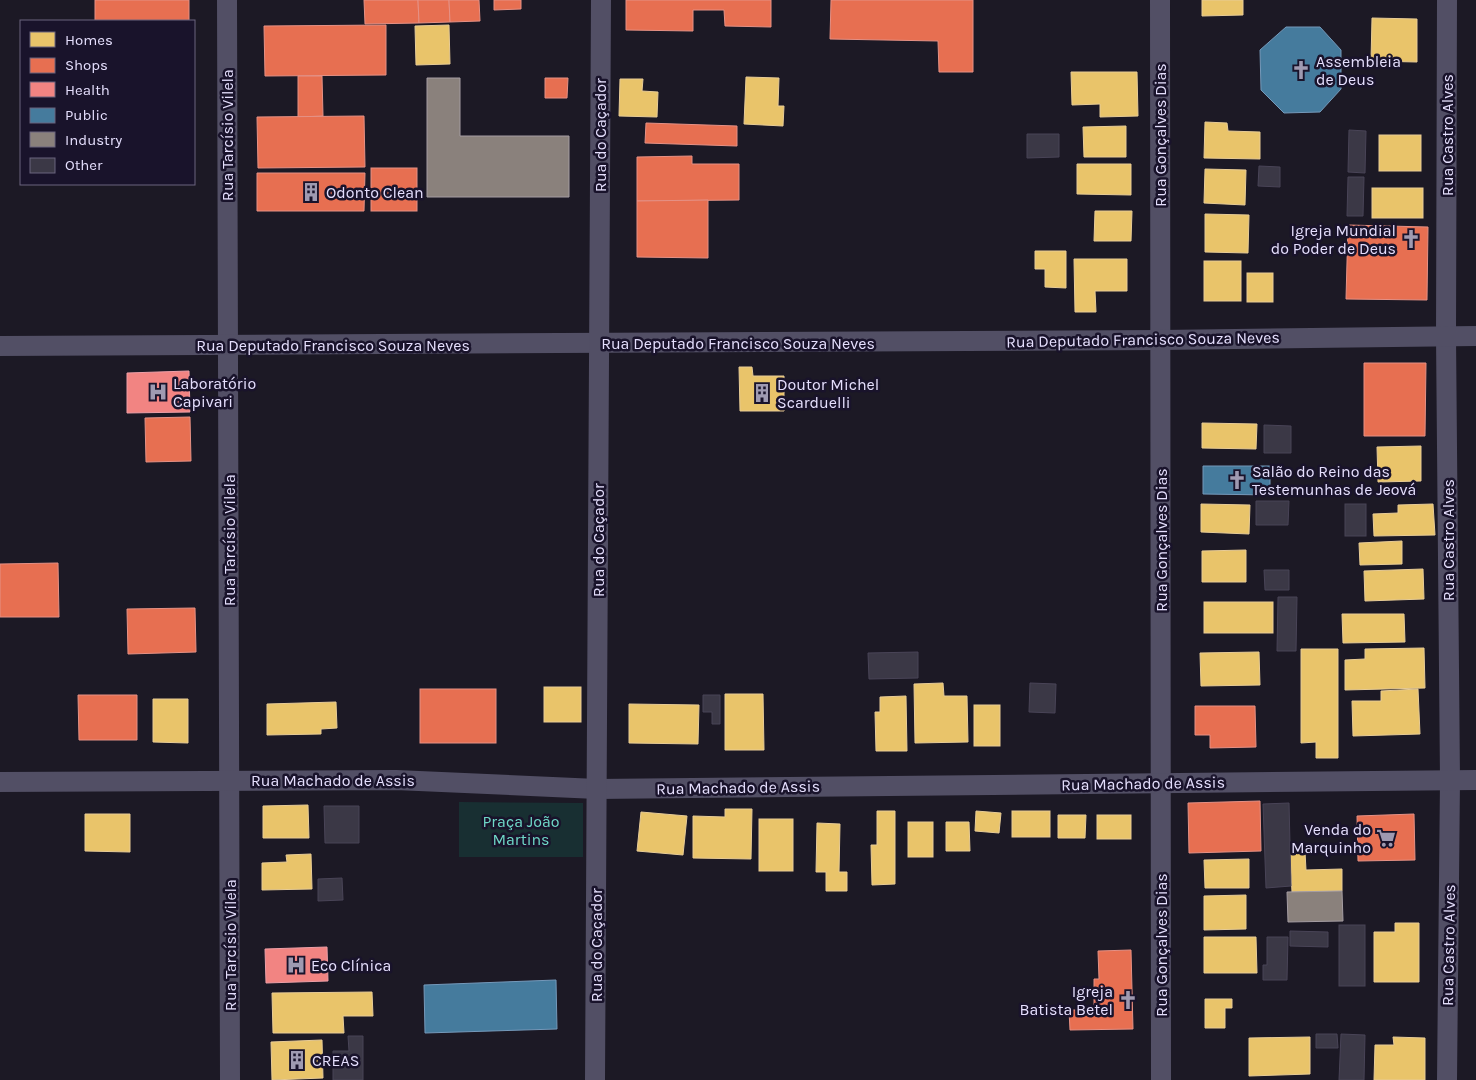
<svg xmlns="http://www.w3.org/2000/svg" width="1476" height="1080" viewBox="0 0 1476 1080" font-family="Karla,sans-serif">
	<rect width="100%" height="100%" fill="#1c1925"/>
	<polygon fill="#182f32" points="459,802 583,803 583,857 459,857"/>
	<g fill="#e9c46a" stroke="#e8cc96">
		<polygon points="1202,0 1243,0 1243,15 1202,16"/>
		<polygon points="1372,18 1417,19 1417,62 1371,61"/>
		<polygon points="449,25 450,64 416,65 415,26"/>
		<polygon points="1071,72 1137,72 1138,116 1100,117 1100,104 1072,105"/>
		<polygon points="746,77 779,78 778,106 784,106 783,126 744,124"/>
		<polygon points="620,79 643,79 642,91 658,92 657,117 619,116"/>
		<polygon points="1205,122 1227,123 1228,131 1260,132 1260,159 1204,158"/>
		<polygon points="1126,126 1126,157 1084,157 1083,127"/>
		<rect x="1379" y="135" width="42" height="36"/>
		<polygon points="1077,164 1131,164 1131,195 1077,194"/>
		<polygon points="1205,169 1246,170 1245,205 1204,203"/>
		<rect x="1372" y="188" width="51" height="30"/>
		<polygon points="1095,211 1132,211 1131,241 1094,241"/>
		<polygon points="1205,214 1249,215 1248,253 1205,252"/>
		<polygon points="1035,251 1066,251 1066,288 1045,287 1045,269 1035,269"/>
		<polygon points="1074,259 1127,259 1127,291 1095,291 1096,312 1075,312"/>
		<rect x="1204" y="261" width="37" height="40"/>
		<rect x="1247" y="273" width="26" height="29"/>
		<polygon points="739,367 752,367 753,376 784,376 784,411 740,411"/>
		<polygon points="1202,423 1257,424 1256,449 1202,448"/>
		<polygon points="1421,446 1421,481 1378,482 1377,447"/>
		<polygon points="1201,504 1250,505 1249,534 1201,532"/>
		<polygon points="1433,504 1435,535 1374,536 1373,514 1398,513 1398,505"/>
		<polygon points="1402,541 1402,564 1360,565 1359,543"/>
		<polygon points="1246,550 1246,582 1202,582 1202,551"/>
		<polygon points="1423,569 1424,599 1365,601 1364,571"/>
		<rect x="1204" y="602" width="69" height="31"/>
		<polygon points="1342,614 1404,614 1405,642 1343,643"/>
		<polygon points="1424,648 1425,688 1345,690 1345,660 1365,659 1365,649"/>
		<polygon points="1301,649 1338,649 1338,758 1316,758 1316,742 1301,743"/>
		<polygon points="1259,652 1260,685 1201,686 1200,653"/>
		<polygon points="943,683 944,696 967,696 968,742 915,743 914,684"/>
		<rect x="544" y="687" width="37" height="35"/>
		<polygon points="1418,689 1420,734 1353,736 1352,701 1381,701 1381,691"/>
		<polygon points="725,694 763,694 764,750 725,750"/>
		<polygon points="906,696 907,751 876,751 875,712 880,712 880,697"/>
		<polygon points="153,699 188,699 188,743 153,742"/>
		<polygon points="336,702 337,728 321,729 321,734 267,735 267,704"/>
		<polygon points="629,704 699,705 698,744 629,743"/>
		<rect x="974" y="705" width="26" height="41"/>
		<polygon points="308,805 309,838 263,838 263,806"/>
		<polygon points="725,809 752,809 751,859 693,858 693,816 725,817"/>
		<polygon points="877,811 895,811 895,884 872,885 871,845 877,845"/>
		<polygon points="976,811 1001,813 999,833 975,831"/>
		<rect x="1012" y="811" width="38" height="26"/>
		<polygon points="641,812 687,816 683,855 637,851"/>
		<polygon points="85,814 130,814 130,852 85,851"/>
		<polygon points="1058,815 1086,815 1085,838 1058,838"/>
		<rect x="1097" y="815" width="34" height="24"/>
		<rect x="759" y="819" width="34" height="52"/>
		<rect x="908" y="822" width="25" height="35"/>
		<polygon points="946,822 969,822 970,851 946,851"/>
		<polygon points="817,823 840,824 839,872 847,872 847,891 826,891 826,872 816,872"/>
		<polygon points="1305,852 1306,870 1342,869 1342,891 1292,892 1290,853"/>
		<polygon points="311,854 312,889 262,890 262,863 287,862 286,855"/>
		<polygon points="1249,859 1249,888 1205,888 1204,860"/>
		<polygon points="1246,895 1246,929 1204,930 1204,896"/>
		<polygon points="1395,923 1419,923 1419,982 1374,982 1374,932 1395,932"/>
		<polygon points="1204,937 1256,937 1257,973 1204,973"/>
		<polygon points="372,992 373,1016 343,1016 344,1033 273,1033 272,993"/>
		<polygon points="1205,999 1232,999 1232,1008 1225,1008 1225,1028 1205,1028"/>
		<polygon points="1310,1037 1310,1074 1249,1076 1249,1038"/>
		<polygon points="1393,1037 1425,1038 1425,1080 1374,1080 1375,1045 1394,1045"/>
		<polygon points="322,1040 323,1078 272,1080 271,1042"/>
	</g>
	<g fill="#e76f51" stroke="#e69185">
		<rect x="95" y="0" width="94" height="21"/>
		<polygon points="364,0 418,0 419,23 365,24"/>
		<polygon points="418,0 449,0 450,22 419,23"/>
		<polygon points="449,0 479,0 480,21 450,22"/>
		<polygon points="494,0 521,0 521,9 494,10"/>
		<polygon points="626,0 771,0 771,27 725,26 724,10 693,10 693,31 626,30"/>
		<polygon points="831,0 973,0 973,72 939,72 938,41 830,39"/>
		<polygon points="386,25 386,75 265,76 264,26"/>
		<polygon points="298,76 322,76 323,116 298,117"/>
		<polygon points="545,78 568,78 567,98 545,98"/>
		<polygon points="364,116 365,167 258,168 257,117"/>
		<polygon points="646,123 737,126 737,146 645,143"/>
		<polygon points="692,156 692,164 739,164 739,200 637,201 637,157"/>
		<rect x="371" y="168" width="46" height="43"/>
		<polygon points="257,173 365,173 364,211 257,211"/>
		<polygon points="708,200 708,258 637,257 637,201"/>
		<polygon points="1348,225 1428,227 1427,300 1346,299"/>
		<polygon points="1364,363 1426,363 1425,436 1364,436"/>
		<polygon points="190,417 191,461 146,462 145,418"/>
		<polygon points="58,563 59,617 0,617 0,564"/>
		<polygon points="195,608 196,652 128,654 127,609"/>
		<rect x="420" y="689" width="76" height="54"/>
		<polygon points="78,695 137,695 137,740 79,740"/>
		<polygon points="1195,706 1255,706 1256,747 1210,748 1210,735 1195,735"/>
		<polygon points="1260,801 1261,851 1189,853 1188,803"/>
		<polygon points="1414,814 1415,860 1358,861 1357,816"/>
		<polygon points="1131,950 1133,1029 1070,1030 1069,1010 1094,1010 1094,979 1099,979 1098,951"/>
	</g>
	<g fill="#f28482" stroke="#ee9fa7">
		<polygon points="189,371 190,412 127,413 127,373"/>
		<polygon points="327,947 328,981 266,983 265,949"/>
	</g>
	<g fill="#457b9d" stroke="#7599ba">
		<polygon points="1286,27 1320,27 1341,50 1341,89 1320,112 1284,113 1261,90 1260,50"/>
		<polygon points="1203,466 1270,466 1270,495 1203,494"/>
		<polygon points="556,980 557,1029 425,1033 424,985"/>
	</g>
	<g fill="#8a817c" stroke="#a59da3">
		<polygon points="427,78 460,78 460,136 569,136 569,197 427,197"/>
		<polygon points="1342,891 1343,921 1288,922 1287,892"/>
	</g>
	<g fill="#3b3846" stroke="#494457">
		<polygon points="1349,130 1366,131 1365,173 1348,172"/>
		<polygon points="1027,134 1059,134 1059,157 1027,158"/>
		<polygon points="1259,166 1280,167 1280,187 1258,186"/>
		<polygon points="1348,177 1364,177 1363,216 1347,216"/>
		<polygon points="1264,425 1291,426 1291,453 1264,453"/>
		<polygon points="1256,501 1289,501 1288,525 1256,525"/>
		<rect x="1345" y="504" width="21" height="32"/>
		<polygon points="1264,570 1289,570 1289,590 1265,590"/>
		<polygon points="1278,597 1297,597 1296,651 1277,651"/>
		<polygon points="918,652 918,678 869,679 868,653"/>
		<polygon points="1030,683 1056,684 1055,713 1029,712"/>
		<polygon points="703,695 720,695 720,724 712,724 712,712 703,712"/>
		<polygon points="1289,803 1291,886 1266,888 1263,804"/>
		<polygon points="324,806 359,806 359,843 325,843"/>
		<polygon points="342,878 343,900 318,901 318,879"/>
		<rect x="1339" y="925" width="26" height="61"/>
		<polygon points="1290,931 1328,932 1328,947 1290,946"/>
		<polygon points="1267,937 1288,937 1287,980 1263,980 1263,965 1267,965"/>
		<polygon points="1316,1034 1337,1034 1338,1048 1316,1048"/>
		<polygon points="1341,1034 1365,1035 1364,1080 1339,1080"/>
		<polygon points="348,1036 363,1036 363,1080 333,1080 333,1051 349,1051"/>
	</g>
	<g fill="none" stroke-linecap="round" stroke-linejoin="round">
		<g stroke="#524f65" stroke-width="20">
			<polyline points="227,0 230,1080"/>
			<polyline points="1160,0 1161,1080"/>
			<polyline points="1447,0 1446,336 1450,780 1447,1080"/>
			<polyline points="0,346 1160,340 1476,336"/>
			<polyline points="0,782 396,780 597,789 1476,780"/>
			<polyline points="595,1080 601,0"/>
		</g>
	</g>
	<defs>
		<g id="church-bare" transform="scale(1.5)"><path d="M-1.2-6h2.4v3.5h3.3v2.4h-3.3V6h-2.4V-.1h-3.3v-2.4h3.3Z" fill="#9f9ab1" stroke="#19132b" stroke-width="2.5" paint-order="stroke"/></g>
		<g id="building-bare" transform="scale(1.5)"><path d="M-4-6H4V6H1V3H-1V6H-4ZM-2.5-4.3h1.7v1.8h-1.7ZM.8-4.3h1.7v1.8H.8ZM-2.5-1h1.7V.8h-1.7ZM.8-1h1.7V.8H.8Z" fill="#9f9ab1" stroke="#19132b" stroke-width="2.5" paint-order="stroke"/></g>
		<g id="hospital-bare" transform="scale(1.5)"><path d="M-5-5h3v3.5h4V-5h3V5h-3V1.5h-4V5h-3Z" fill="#9f9ab1" stroke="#19132b" stroke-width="2.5" paint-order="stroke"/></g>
		<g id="supermarket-bare" transform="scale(1.5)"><path d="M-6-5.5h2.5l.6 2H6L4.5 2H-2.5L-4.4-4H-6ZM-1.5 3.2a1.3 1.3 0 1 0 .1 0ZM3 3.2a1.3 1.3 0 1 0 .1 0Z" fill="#9f9ab1" stroke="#19132b" stroke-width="2.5" paint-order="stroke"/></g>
	</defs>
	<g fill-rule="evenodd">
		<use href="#church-bare" x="1301" y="70"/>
		<use href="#building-bare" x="311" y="192"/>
		<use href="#church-bare" x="1411" y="239"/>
		<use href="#hospital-bare" x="158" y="392"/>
		<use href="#building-bare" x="762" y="393"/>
		<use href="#church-bare" x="1237" y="480"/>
		<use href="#supermarket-bare" x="1386" y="838"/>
		<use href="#hospital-bare" x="296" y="965"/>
		<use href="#church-bare" x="1128" y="1000"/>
		<use href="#building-bare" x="297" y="1060"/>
	</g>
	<g text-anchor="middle" stroke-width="5" stroke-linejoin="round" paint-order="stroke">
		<g font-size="16" fill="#e5dffd" stroke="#19132b" text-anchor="start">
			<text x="1316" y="67">Assembleia<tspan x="1316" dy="18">de Deus</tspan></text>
			<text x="326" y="198">Odonto Clean</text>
			<text x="1396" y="236" text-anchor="end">Igreja Mundial<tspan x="1396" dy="18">do Poder de Deus</tspan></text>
			<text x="173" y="389">Laboratório<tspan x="173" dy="18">Capivari</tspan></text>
			<text x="777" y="390">Doutor Michel<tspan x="777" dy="18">Scarduelli</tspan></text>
			<text x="1252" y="477">Salão do Reino das<tspan x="1252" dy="18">Testemunhas de Jeová</tspan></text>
			<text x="1371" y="835" text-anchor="end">Venda do<tspan x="1371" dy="18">Marquinho</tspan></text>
			<text x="311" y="971">Eco Clínica</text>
			<text x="1113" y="997" text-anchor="end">Igreja<tspan x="1113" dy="18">Batista Betel</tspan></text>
			<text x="312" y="1066">CREAS</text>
		</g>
		<g font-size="16" fill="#e5dffd" stroke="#19132b">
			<text transform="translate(227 135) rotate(-90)" y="6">Rua Tarcísio Vilela</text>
			<text transform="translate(600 135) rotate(-90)" y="6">Rua do Caçador</text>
			<text transform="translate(1160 135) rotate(-90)" y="6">Rua Gonçalves Dias</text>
			<text transform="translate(1447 135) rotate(-90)" y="6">Rua Castro Alves</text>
			<text transform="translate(1143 339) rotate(-1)" y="6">Rua Deputado Francisco Souza Neves</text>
			<text x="738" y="349">Rua Deputado Francisco Souza Neves</text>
			<text x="333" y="351">Rua Deputado Francisco Souza Neves</text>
			<text transform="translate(229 540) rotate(-90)" y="6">Rua Tarcísio Vilela</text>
			<text transform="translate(598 540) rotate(-90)" y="6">Rua do Caçador</text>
			<text transform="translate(1161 540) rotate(-90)" y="6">Rua Gonçalves Dias</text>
			<text transform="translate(1448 540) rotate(-90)" y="6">Rua Castro Alves</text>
			<text x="333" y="786">Rua Machado de Assis</text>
			<text transform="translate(1143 783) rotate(-1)" y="6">Rua Machado de Assis</text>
			<text transform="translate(738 787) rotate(-1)" y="6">Rua Machado de Assis</text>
			<text transform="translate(230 945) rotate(-90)" y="6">Rua Tarcísio Vilela</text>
			<text transform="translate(596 945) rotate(-90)" y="6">Rua do Caçador</text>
			<text transform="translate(1161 945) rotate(-90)" y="6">Rua Gonçalves Dias</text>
			<text transform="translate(1448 945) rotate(-89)" y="6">Rua Castro Alves</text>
		</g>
		<g font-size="16" fill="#6fd9c8" stroke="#19132b">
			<text x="521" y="827">Praça João<tspan x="521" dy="18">Martins</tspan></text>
		</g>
	</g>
	<rect x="20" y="20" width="175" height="165" fill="#19132b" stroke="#6b657f"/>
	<rect x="30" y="32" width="25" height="15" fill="#e9c46a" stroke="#6b657f"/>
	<text x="65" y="45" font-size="15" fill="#e5dffd">Homes</text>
	<rect x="30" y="58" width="25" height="15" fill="#e76f51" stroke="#6b657f"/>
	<text x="65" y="70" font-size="15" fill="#e5dffd">Shops</text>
	<rect x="30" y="82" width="25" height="15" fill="#f28482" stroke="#6b657f"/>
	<text x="65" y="95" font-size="15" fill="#e5dffd">Health</text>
	<rect x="30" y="108" width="25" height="15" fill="#457b9d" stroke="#6b657f"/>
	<text x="65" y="120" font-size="15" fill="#e5dffd">Public</text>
	<rect x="30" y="132" width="25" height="15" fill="#8a817c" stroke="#6b657f"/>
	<text x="65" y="145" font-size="15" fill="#e5dffd">Industry</text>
	<rect x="30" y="158" width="25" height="15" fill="#3b3846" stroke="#6b657f"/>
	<text x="65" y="170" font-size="15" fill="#e5dffd">Other</text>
</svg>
